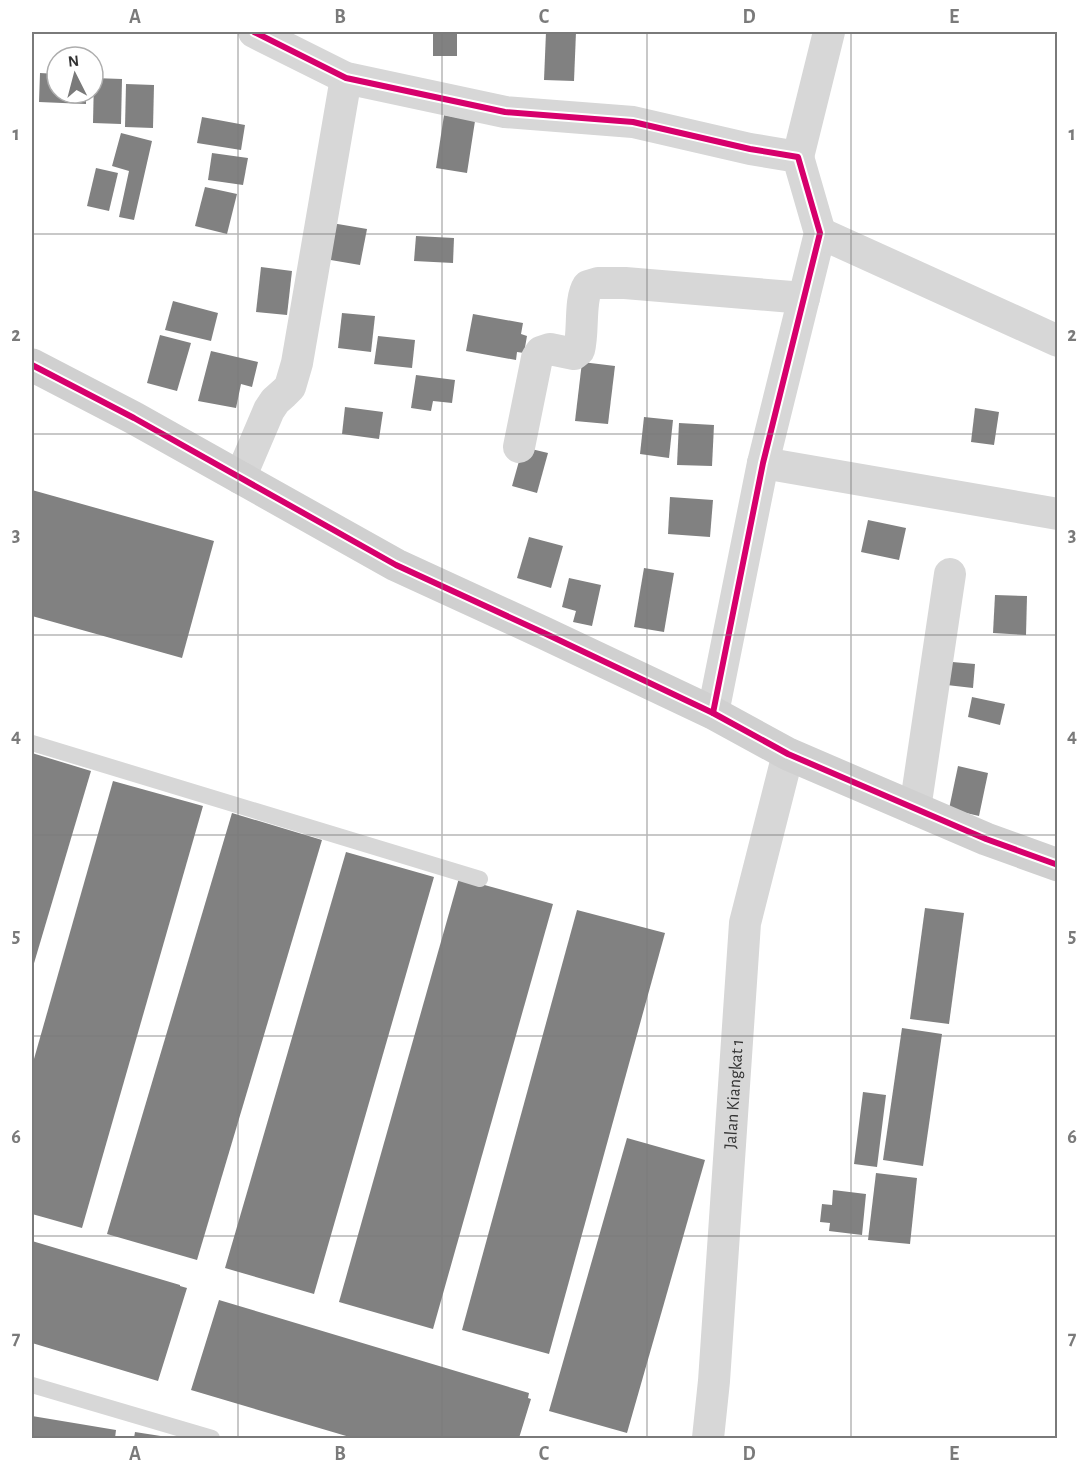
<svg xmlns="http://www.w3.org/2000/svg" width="1089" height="1470" viewBox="0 0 1089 1470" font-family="'Alegreya Sans',sans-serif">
	<rect width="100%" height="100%" fill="#fff"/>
	<g fill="#818181">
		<rect x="433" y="32" width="24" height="24"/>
		<polygon points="546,32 576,32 574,81 544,80"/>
		<polygon points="40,73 57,74 57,93 86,93 86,104 39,102"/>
		<polygon points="94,78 122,79 121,124 93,123"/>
		<polygon points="126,84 154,85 153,128 125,127"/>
		<polygon points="444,115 475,121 467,173 436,168"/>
		<polygon points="202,117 245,125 241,150 197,143"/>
		<polygon points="121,133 152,141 134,220 119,217 129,171 112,166"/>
		<polygon points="212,153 248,158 243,185 208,180"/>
		<polygon points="96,168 118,173 109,211 87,206"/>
		<polygon points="205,187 237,194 227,234 195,226"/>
		<polygon points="326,222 367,229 360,265 319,258"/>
		<polygon points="416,236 454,238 453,263 414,261"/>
		<polygon points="261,267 292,271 287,315 256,312"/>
		<polygon points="173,301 218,313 211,341 165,330"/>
		<polygon points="342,313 375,316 371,352 338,348"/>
		<polygon points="473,314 523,323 521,334 527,336 524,353 517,352 516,360 466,351"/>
		<polygon points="160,335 191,343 177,391 147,383"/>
		<polygon points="378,336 415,340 412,368 374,364"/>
		<polygon points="211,351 258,362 252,387 241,384 236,408 198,401"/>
		<polygon points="582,362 615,366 608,424 575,421"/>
		<polygon points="416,375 455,380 452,403 433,401 431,411 411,408"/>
		<polygon points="345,407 383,412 379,439 342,434"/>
		<polygon points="975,408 999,412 994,445 971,442"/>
		<polygon points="644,417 673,420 669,458 640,454"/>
		<polygon points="679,423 714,425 712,466 677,465"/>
		<polygon points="523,447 548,453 537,493 512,486"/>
		<polygon points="32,490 214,541 182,658 32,616"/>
		<polygon points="670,497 713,500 710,537 668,534"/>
		<polygon points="868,520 906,528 899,560 861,552"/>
		<polygon points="529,537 563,546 551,588 517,578"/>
		<polygon points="644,568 674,573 664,632 634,627"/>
		<polygon points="569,578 601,585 592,626 573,622 576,611 562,607"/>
		<polygon points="995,595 1027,596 1026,635 993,633"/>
		<polygon points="941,661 975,664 973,688 938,684"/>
		<polygon points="972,697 1005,704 1000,725 968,717"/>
		<polygon points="32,753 91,771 32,970"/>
		<polygon points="958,766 988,773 979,816 949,809"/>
		<polygon points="113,781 203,806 82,1228 32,1214 32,1066"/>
		<polygon points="232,813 322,840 197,1260 107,1234"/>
		<polygon points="346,852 434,877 314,1294 225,1268"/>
		<polygon points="459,878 553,904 433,1329 339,1302"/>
		<polygon points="925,908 964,913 949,1024 910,1019"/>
		<polygon points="577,910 665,933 549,1354 462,1330"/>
		<polygon points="902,1028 942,1034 923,1166 883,1160"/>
		<polygon points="863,1092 886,1095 877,1167 854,1164"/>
		<polygon points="627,1138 705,1160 627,1433 549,1411"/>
		<polygon points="876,1173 917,1178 910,1244 868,1240"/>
		<polygon points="833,1190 866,1194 862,1235 829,1231 830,1223 820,1222 822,1204 832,1205"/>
		<polygon points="32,1241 180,1285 180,1286 187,1288 158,1381 32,1343"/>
		<polygon points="219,1300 529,1393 528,1398 531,1399 519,1438 353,1438 191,1390"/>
		<polygon points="32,1416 116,1430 115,1438 32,1438"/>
		<polygon points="135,1432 167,1437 167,1438 134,1438"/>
	</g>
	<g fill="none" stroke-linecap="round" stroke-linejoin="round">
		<g stroke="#d7d7d7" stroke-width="16">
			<polyline points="32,743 480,879"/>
			<polyline points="32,1385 212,1438"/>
		</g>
		<g stroke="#d7d7d7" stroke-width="32">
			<polyline points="254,32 346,78 505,112 633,122 750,149 798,157 820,233 763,463 713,713"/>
			<polyline points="798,157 829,32"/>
			<polyline points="820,233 1058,341"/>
			<path d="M519,447l18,-89 4,-6 9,-3 24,5 5,-4c5,-19 0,-50 9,-64l10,-3h27l179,15"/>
			<polyline points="763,463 1058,514"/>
			<polyline points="240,478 269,410 275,401 284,393 290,387 297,363 346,78"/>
			<polyline points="915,809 950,574"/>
			<path id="s1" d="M708,1438l6,-57 31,-458 43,-169"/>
		</g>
		<polyline stroke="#d0d0d0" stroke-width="33" points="32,365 134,418 396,565 544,633 713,713 788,754 986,839 1058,865"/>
		<g stroke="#fff" stroke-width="10">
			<g id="cycleway">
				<polyline points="254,32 346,78 505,112 633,122 750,149 798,157 820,233 763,463 713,713"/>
				<polyline points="32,365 134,418 396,565 544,633 713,713 788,754 986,839 1058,865"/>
			</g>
		</g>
		<use href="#cycleway" stroke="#d6006c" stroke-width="6"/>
	</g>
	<path fill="none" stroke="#7a7a7a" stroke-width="1.5" stroke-opacity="0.55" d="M238,32v1406M442,32v1406M647,32v1406M851,32v1406M32,234h1026M32,434h1026M32,635h1026M32,835h1026M32,1036h1026M32,1236h1026"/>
	<g text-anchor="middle" stroke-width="6" stroke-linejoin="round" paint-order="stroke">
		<g font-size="18" fill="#333" stroke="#fff">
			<text dy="6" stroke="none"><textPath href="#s1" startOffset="345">Jalan Kiangkat 1</textPath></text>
		</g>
	</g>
	<rect width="1089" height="1470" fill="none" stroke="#ffffff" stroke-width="66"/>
	<g transform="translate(75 75) rotate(354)"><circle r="28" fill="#ffffff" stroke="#adadad" stroke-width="1.5"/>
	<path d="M0-4.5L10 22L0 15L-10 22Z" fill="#7a7a7a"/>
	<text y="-9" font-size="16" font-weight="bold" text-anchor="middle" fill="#333333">N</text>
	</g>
	<rect x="33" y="33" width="1023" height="1404" fill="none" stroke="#7a7a7a" stroke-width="2"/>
	<g font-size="20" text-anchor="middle" font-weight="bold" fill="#7a7a7a">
		<text x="135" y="23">A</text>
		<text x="340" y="23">B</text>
		<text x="544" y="23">C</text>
		<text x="749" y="23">D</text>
		<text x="954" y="23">E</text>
		<text x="16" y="140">1</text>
		<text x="1072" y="140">1</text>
		<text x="16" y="341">2</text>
		<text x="1072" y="341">2</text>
		<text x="16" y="541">3</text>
		<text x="1072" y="541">3</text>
		<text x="16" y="742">4</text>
		<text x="1072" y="742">4</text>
		<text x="16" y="942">5</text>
		<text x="1072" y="942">5</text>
		<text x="16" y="1143">6</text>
		<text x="1072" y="1143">6</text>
		<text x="16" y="1344">7</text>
		<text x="1072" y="1344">7</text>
		<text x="135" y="1460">A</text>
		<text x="340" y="1460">B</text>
		<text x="544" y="1460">C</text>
		<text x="749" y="1460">D</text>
		<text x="954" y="1460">E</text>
	</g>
</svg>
